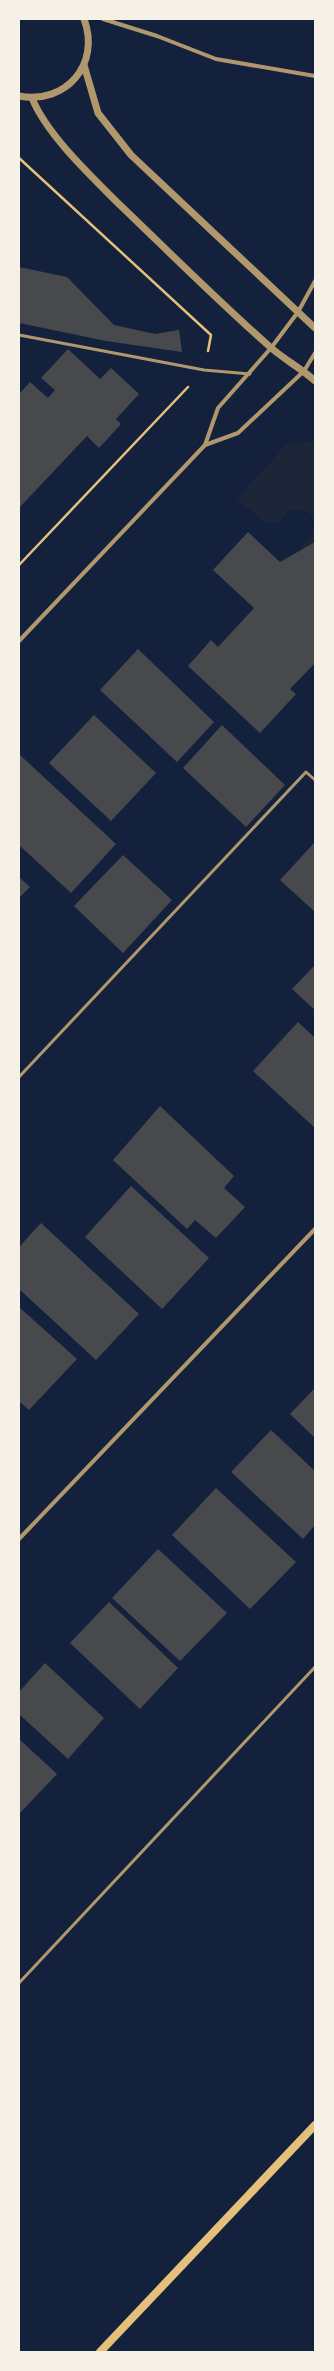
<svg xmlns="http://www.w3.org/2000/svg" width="334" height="2371" viewBox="0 0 334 2371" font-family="'Noto Serif',serif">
	<rect width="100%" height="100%" fill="#14213d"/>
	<polygon fill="#1d2539" points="313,441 315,443 315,542 302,549 303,544 314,533 314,517 306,511 289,510 279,523 263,522 237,498 286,445"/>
	<g fill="#48494c">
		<polygon points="19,267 67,277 114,325 155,334 179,330 182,352 106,341 19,323"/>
		<polygon points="68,349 100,379 111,368 139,394 116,419 121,424 99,448 87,436 19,508 19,394 30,382 48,398 55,390 41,378"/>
		<polygon points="248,532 280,562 315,542 315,665 314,664 290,689 296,694 260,733 188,666 211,640 218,647 254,608 213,570"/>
		<polygon points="138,649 214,722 177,762 100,690"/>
		<polygon points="94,715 156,773 111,821 49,763"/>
		<polygon points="222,725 285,785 246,827 183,768"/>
		<polygon points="20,755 116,844 71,893 19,845"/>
		<polygon points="315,842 315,912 280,880"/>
		<polygon points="123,855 172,900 123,953 74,906"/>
		<polygon points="19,877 30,887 19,898"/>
		<polygon points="315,965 315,1010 292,989"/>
		<polygon points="298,1022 315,1038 315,1128 253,1071"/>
		<polygon points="160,1106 234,1176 224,1188 245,1207 216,1238 195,1220 187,1229 113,1160"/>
		<polygon points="131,1186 209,1258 162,1309 85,1237"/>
		<polygon points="41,1223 139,1314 96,1360 19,1289 19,1247"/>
		<polygon points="19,1307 77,1359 29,1410 19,1401"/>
		<polygon points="315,1388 315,1438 290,1414"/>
		<polygon points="271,1430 315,1471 315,1525 303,1539 231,1472"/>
		<polygon points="216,1488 296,1562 250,1609 172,1535"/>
		<polygon points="158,1549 227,1613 180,1661 112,1598"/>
		<polygon points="109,1602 178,1668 140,1709 70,1643"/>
		<polygon points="45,1663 104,1718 68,1759 19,1714 19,1692"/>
		<polygon points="19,1739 57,1774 19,1814"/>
	</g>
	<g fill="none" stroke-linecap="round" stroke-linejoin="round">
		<g stroke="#e5c07b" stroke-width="2.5">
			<polyline points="19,158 211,335 208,351"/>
			<polyline points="19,565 188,387"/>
		</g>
		<g stroke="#b1986c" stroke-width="3">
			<polyline points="19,335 204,370 250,374"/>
			<polyline points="19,1077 306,772 315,780"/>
			<polyline points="19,1983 315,1667"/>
		</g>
		<g stroke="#b1986c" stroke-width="4">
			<polyline points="103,19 157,36 216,59 315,76"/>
			<polyline points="205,445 238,433 304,371 315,353"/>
			<polyline points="19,641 205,445 218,408 271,348 298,312 315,281"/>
			<polyline points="19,1539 315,1229"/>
		</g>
		<g stroke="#b1986c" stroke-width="7">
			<polyline points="84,65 98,113 131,155 315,328"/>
			<path d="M19,96c47,9 82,-32 65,-77"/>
			<path d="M32,98c15,37 59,78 88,107 49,47 98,96 149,141 14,13 32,22 46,35"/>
		</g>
		<polyline stroke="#e5c07b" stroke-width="8" points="100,2352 315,2125"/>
	</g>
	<rect width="334" height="2371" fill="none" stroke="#f6f1e7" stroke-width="40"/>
</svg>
